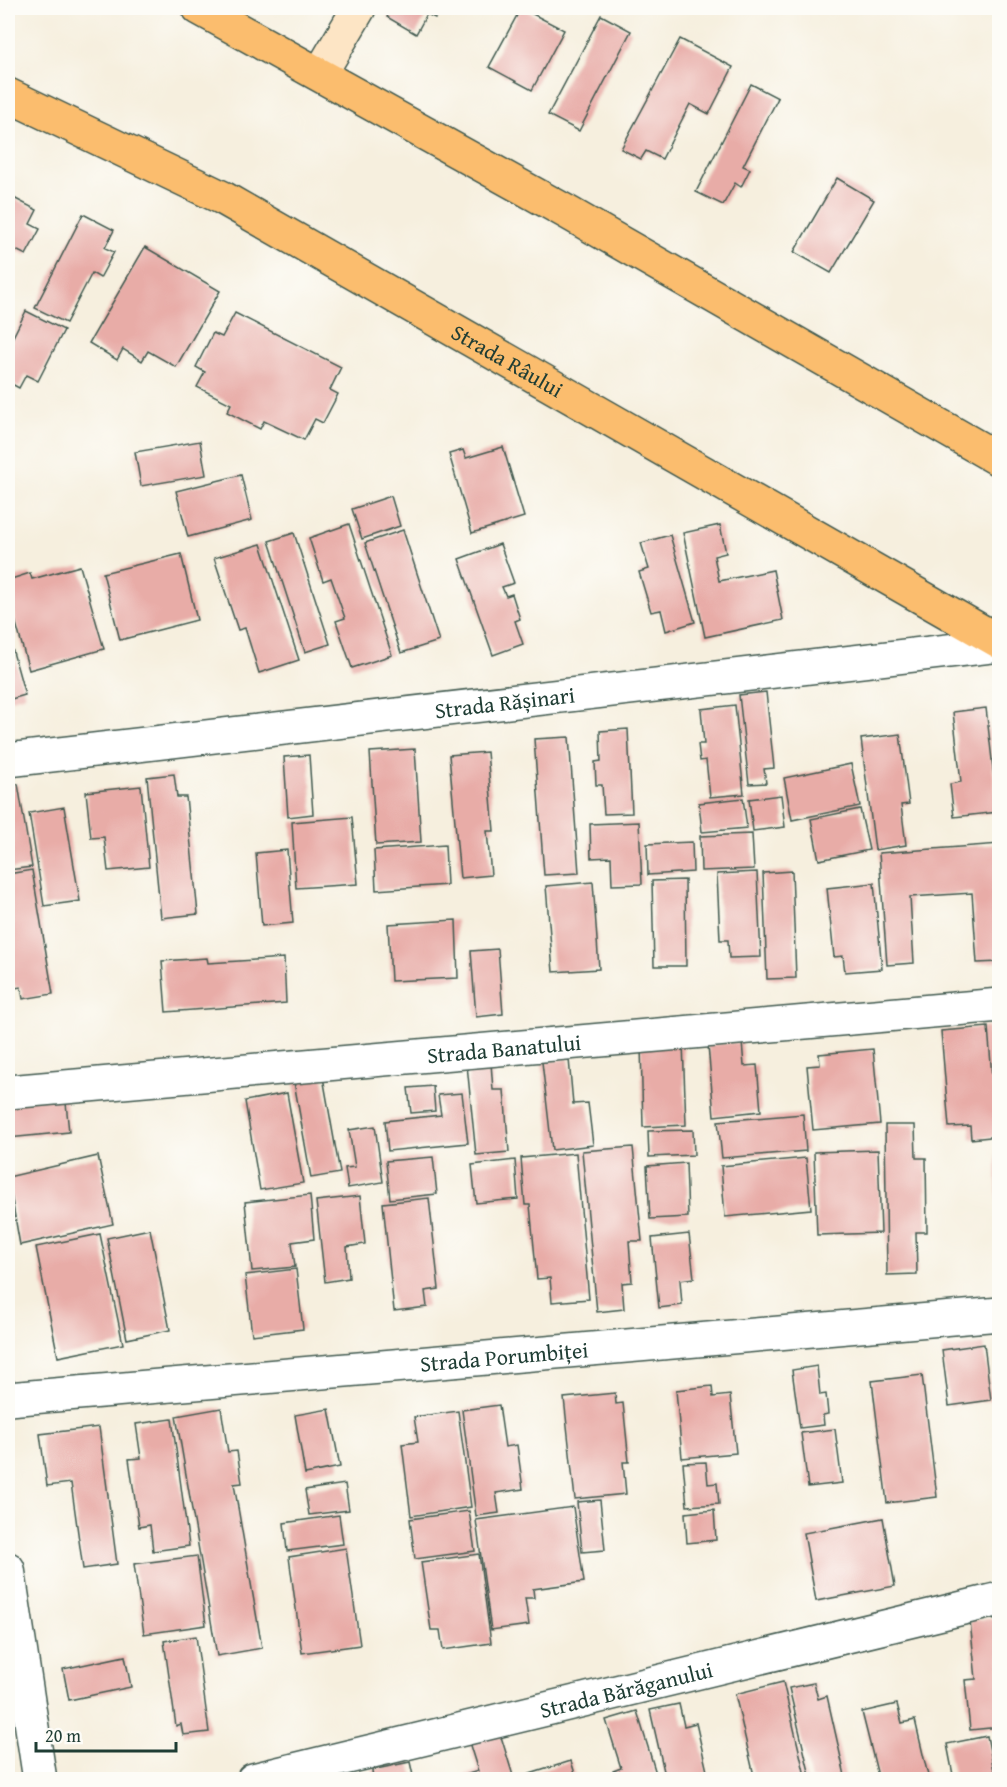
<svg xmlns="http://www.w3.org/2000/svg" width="1007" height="1787" viewBox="0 0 1007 1787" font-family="'Gentium Book Plus',serif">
	<rect width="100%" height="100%" fill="#fdfcf7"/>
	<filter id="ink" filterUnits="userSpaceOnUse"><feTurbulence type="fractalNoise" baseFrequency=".0167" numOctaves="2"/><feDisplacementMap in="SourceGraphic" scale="12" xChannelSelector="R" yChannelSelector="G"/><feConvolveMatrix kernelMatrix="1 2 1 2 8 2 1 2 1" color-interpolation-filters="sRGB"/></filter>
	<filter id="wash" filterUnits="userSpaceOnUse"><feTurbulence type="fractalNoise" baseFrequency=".008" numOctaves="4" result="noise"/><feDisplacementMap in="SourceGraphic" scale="24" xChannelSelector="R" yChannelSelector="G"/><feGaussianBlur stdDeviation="1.35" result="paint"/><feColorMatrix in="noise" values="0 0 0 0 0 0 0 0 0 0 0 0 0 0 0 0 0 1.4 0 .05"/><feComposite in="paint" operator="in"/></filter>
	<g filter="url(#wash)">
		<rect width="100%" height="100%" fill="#f6efde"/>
		<g id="blocks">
			<g fill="#e8aca7">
				<polygon points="392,8 442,8 435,18 427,14 416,34 387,17"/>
				<polygon points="521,8 564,30 532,90 489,67"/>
				<polygon points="601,15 631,31 579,131 548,115"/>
				<polygon points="680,39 733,67 709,114 690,104 662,159 646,151 641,159 621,149"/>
				<polygon points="751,84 778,98 743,166 750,169 741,187 735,183 723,205 696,192"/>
				<polygon points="837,178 874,200 831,273 794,252"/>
				<polygon points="8,195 37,210 30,224 40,229 26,255 16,250 8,266"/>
				<polygon points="83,214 114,230 105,248 114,252 100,278 92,273 66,323 35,308"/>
				<polygon points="145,247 220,291 176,367 148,351 142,361 123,349 117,360 89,343"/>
				<polygon points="26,311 64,330 38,381 26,375 19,388 8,382 8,347"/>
				<polygon points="235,313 341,367 330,390 338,394 323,423 315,419 304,440 264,421 260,429 227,412 231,404 197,387 205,372 196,367 213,333 222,337"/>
				<polygon points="200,441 206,475 141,486 135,452"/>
				<polygon points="503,447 524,517 472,533 449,454 463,450 466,458"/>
				<polygon points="241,475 252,520 188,537 176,491"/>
				<polygon points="391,496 400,526 362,539 352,509"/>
				<polygon points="349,524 392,655 352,668 336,621 345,618 331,578 323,581 309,538"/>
				<polygon points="720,525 726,553 714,556 719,581 773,570 783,620 705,637 683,533"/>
				<polygon points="403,530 439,641 401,653 365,543"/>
				<polygon points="294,533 330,644 305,652 269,541"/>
				<polygon points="670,535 695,622 666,631 661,610 651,612 639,572 649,569 641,543"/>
				<polygon points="261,544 299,660 259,673 245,628 238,630 214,558"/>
				<polygon points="500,544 514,583 502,587 506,596 512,594 520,619 515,621 523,644 493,655 459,559"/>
				<polygon points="181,554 197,620 120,640 103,573"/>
				<polygon points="80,566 104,649 29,670 8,595 8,580 30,573 32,579"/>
				<polygon points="8,634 25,695 8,700"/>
				<polygon points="766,692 774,768 764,769 766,783 749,784 739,695"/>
				<polygon points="735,705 744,794 710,797 706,760 700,761 698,744 704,744 701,709"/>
				<polygon points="986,708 998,812 954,817 950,784 961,782 953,712"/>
				<polygon points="628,729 632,813 604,814 602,785 596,785 595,762 601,761 600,731"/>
				<polygon points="900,734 909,804 901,805 906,845 875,850 861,739"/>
				<polygon points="569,737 579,873 544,875 534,739"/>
				<polygon points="415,749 421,842 376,845 370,752"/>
				<polygon points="487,752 494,831 487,831 491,875 460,878 449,755"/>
				<polygon points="309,755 313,814 288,817 284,757"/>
				<polygon points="851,764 860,806 792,820 784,778"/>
				<polygon points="174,774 177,797 186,797 198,914 161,918 147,777"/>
				<polygon points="18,784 32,867 8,870 8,786"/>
				<polygon points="141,786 149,867 108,871 104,837 91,838 86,792"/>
				<polygon points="781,795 785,827 753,831 749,799"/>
				<polygon points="743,798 747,828 702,832 699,803"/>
				<polygon points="64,807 80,901 44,906 29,813"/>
				<polygon points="860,809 869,850 819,860 811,819"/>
				<polygon points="352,817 358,884 296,888 292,822"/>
				<polygon points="639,822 642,884 612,885 611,857 591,858 590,824"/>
				<polygon points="752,834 754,869 701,871 700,836"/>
				<polygon points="692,842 693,872 648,875 647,844"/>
				<polygon points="1000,844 1000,962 977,963 972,893 910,897 914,963 887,965 879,853"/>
				<polygon points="445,845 447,885 376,890 374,850"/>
				<polygon points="287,850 293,923 262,926 256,853"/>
				<polygon points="32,870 53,994 23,999 21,987 15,988 14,983 8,984 8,874"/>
				<polygon points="792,871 796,978 767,979 763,873"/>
				<polygon points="757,872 761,957 729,958 728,940 720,940 717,874"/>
				<polygon points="685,880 686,966 654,966 652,881"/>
				<polygon points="593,882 599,969 553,972 546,886"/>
				<polygon points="874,883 882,969 845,972 843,956 834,957 827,888"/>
				<polygon points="456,920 458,978 391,981 388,924"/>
				<polygon points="498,949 503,1014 476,1017 471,951"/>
				<polygon points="207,958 208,963 284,958 286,1003 166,1012 162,961"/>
				<polygon points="988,1027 993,1089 1000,1089 1000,1136 971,1139 970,1126 949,1127 941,1031"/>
				<polygon points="742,1042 744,1066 757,1065 761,1111 714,1116 708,1045"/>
				<polygon points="683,1043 686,1125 643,1127 641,1045"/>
				<polygon points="873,1049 880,1124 813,1130 807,1066 820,1065 819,1054"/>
				<polygon points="569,1059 573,1104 588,1103 593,1145 552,1150 542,1062"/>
				<polygon points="491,1063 493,1090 504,1090 509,1152 476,1155 467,1065"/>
				<polygon points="323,1077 340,1173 311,1178 294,1082"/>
				<polygon points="433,1086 435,1111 411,1113 408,1088"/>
				<polygon points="65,1093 69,1132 8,1138 8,1098"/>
				<polygon points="287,1093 303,1183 260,1190 245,1101"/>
				<polygon points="462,1093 468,1143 388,1151 385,1121 441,1115 438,1095"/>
				<polygon points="803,1114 806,1151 722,1158 718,1121"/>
				<polygon points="885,1125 915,1125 916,1158 926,1158 927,1232 916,1232 917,1274 887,1275"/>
				<polygon points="375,1126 383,1182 348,1188 345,1168 355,1167 349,1130"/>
				<polygon points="693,1130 694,1155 649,1157 648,1131"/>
				<polygon points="633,1147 642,1241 629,1241 632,1282 622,1283 624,1309 597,1312 582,1151"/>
				<polygon points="996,1147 1000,1147 1000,1201 997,1201"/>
				<polygon points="878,1150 881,1233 817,1235 814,1152"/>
				<polygon points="576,1153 589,1299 552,1302 550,1278 537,1279 530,1205 525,1205 521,1158"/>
				<polygon points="98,1156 113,1224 20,1245 8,1177"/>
				<polygon points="433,1157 437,1194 390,1199 386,1161"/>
				<polygon points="806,1158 811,1209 725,1217 721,1166"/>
				<polygon points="515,1160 518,1199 476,1203 472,1165"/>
				<polygon points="686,1163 688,1217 650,1219 647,1166"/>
				<polygon points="310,1195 314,1239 292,1242 295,1267 252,1271 245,1202"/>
				<polygon points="360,1196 365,1244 347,1247 349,1278 325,1282 316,1201"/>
				<polygon points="429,1198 439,1289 425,1291 427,1307 394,1311 383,1203"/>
				<polygon points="150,1229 170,1330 127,1339 107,1238"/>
				<polygon points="100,1234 123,1344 58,1357 36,1247"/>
				<polygon points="689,1234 694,1278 680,1280 682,1305 659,1308 652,1238"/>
				<polygon points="296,1269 303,1329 252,1335 245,1275"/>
				<polygon points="984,1344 991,1400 949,1406 942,1350"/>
				<polygon points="817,1366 820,1395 826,1394 828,1414 823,1415 824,1425 800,1428 792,1370"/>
				<polygon points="922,1375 937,1497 887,1503 872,1381"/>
				<polygon points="712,1386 713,1397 730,1395 736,1453 682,1458 676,1390"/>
				<polygon points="615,1393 616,1404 623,1403 629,1462 623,1462 626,1494 575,1499 564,1398"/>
				<polygon points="499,1405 505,1447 517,1445 523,1489 496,1493 499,1513 476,1516 462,1410"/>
				<polygon points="221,1408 228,1452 237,1451 242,1483 234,1484 262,1648 217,1656 176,1416"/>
				<polygon points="329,1409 340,1467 305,1474 295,1415"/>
				<polygon points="458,1411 471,1507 411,1516 402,1444 418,1442 414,1417"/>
				<polygon points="172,1419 189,1546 153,1551 150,1525 139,1527 129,1459 141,1458 136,1424"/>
				<polygon points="99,1427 117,1564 83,1569 71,1483 47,1486 40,1434"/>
				<polygon points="835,1429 842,1483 808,1487 801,1433"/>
				<polygon points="706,1462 708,1484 717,1483 719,1504 687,1506 683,1463"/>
				<polygon points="345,1484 349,1510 309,1515 305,1490"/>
				<polygon points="600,1500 605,1550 582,1552 577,1502"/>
				<polygon points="573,1507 584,1582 533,1589 534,1598 525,1598 529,1625 491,1630 476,1520"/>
				<polygon points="714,1510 716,1540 687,1543 685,1513"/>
				<polygon points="469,1511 475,1551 415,1559 410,1519"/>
				<polygon points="339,1515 343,1544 287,1551 284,1523"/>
				<polygon points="883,1518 895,1586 816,1601 804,1533"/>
				<polygon points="346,1548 360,1645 302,1653 289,1557"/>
				<polygon points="479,1554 491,1643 443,1650 440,1630 431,1630 421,1562"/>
				<polygon points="197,1556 206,1625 144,1634 134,1564"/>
				<polygon points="1000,1618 1000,1727 970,1730 965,1680 976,1679 970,1621"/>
				<polygon points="196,1636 209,1732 183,1735 181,1724 176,1726 164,1641"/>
				<polygon points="125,1656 131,1687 69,1700 63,1669"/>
				<polygon points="783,1682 806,1780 755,1780 735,1694"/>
				<polygon points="814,1683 818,1699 827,1696 846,1780 811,1780 789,1688"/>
				<polygon points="679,1704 684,1726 696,1723 709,1780 666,1780 650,1710"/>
				<polygon points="897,1704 902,1723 915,1720 929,1780 879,1780 862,1712"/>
				<polygon points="637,1711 658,1780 616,1780 613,1771 621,1768 606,1720"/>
				<polygon points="499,1730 514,1779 571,1761 577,1780 466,1780 465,1775 478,1771 468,1739"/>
				<polygon points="987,1736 996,1780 954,1780 947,1744"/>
				<polygon points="410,1762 414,1780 373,1780 372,1770"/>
			</g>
		</g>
	</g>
	<g filter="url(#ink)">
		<use href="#blocks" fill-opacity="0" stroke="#3f584e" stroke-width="1.5"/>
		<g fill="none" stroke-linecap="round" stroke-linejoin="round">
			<g stroke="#3f584e" stroke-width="36">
				<g id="street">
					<path id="s1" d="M8,760l992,-115"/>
					<path id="s2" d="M8,1092l992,-87"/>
					<path id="s3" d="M8,1399l992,-85"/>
					<polyline points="8,1569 40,1780"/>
					<path id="s4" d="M253,1780l747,-181"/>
				</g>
			</g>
			<g stroke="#3f584e" stroke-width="36">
				<polyline id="secondary" points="320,74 359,8"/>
			</g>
			<g stroke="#3f584e" stroke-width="36">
				<g id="primary">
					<polyline points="199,8 565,211 1000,460"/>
					<path id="s5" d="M8,95l215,103 777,444"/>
				</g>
			</g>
			<use href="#street" stroke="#fff" stroke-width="33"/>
			<use href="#secondary" stroke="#fde5c5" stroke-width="33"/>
			<use href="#primary" stroke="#fbbd6e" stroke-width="33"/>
		</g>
	</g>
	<g text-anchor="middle" stroke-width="4.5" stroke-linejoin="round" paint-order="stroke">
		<g font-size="22" fill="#1f3d34" stroke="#fdfcf7">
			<text dy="8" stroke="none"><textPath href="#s5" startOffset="566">Strada Râului</textPath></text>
			<text dy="8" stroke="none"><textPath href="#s1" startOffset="500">Strada Rășinari</textPath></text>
			<text dy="8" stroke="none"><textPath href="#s2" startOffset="498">Strada Banatului</textPath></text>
			<text dy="8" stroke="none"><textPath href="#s3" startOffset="498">Strada Porumbiței</textPath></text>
			<text dy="8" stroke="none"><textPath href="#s4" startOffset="384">Strada Bărăganului</textPath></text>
		</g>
	</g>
	<rect width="1007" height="1787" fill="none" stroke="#fdfcf7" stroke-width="30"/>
	<path d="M36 1742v9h140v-9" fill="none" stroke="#1f3d34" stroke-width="3"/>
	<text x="45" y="1742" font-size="18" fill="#1f3d34" stroke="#fdfcf7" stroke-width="4.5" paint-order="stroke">20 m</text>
</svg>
